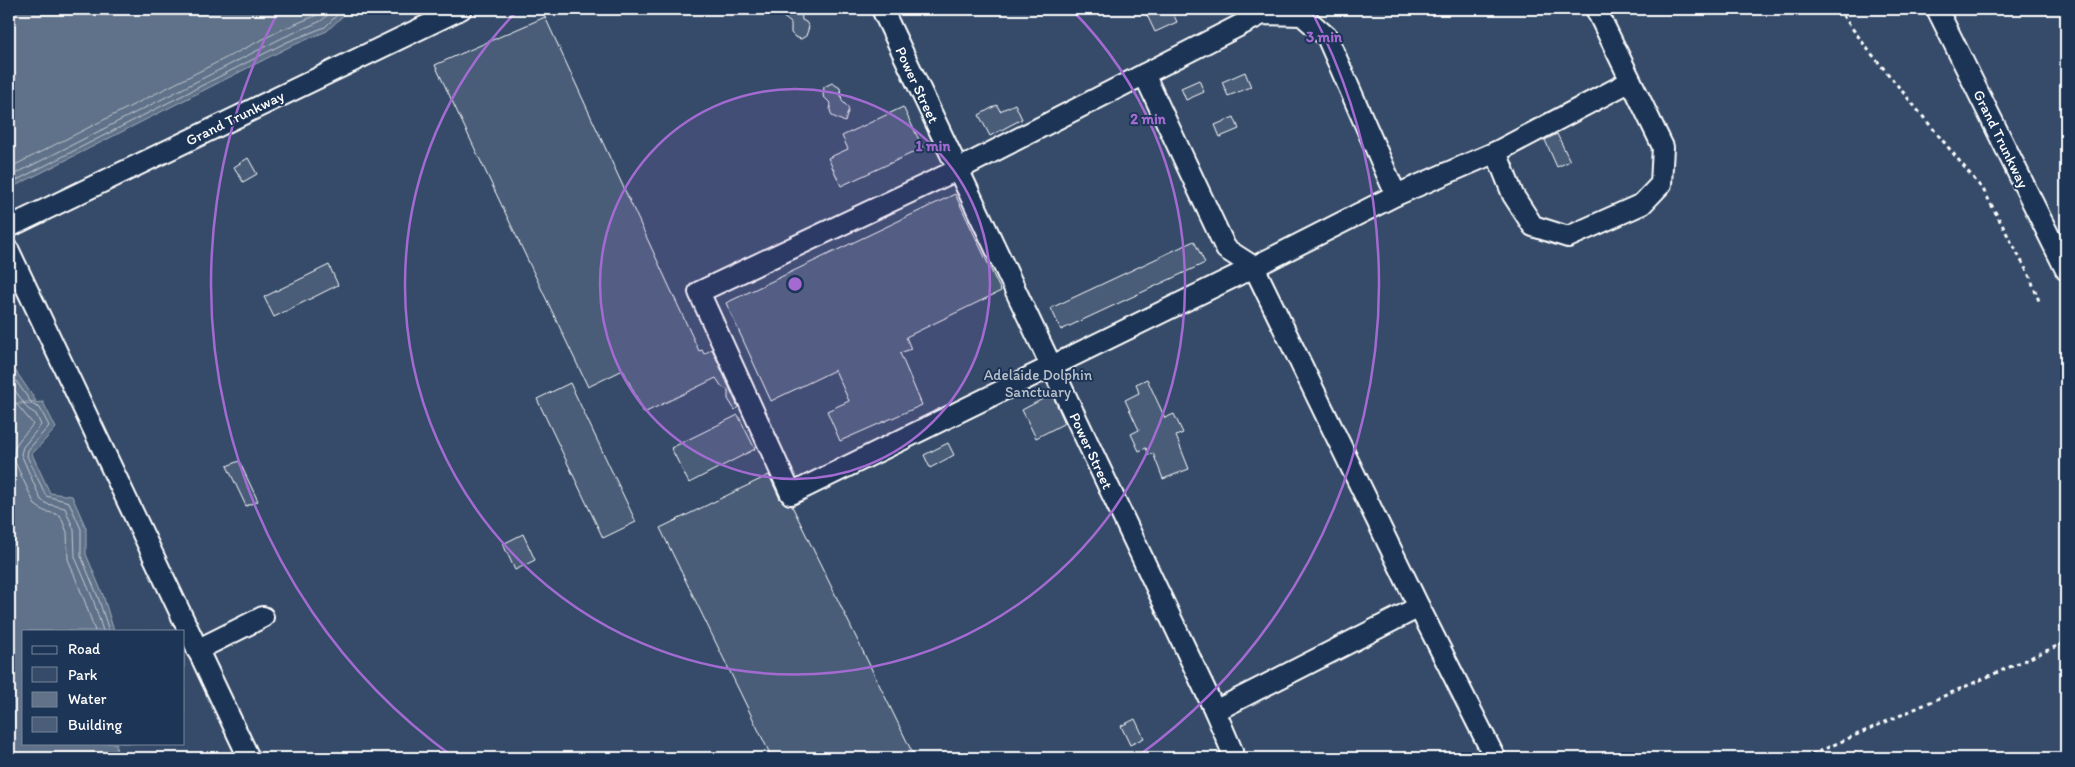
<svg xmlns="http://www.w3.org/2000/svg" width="2075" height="767" viewBox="0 0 2075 767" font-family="Itim,sans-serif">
	<rect width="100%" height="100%" fill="#1d3557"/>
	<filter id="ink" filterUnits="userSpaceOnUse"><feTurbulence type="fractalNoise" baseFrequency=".02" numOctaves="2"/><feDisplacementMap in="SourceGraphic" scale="10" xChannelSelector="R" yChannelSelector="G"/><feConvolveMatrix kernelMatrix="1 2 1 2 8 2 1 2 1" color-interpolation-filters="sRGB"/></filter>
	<g filter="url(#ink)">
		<path fill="#364b69" stroke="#9aa5b4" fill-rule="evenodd" d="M9,9h2057v749h-2057zM24,631h160v112h-160z"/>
		<g fill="#617289" stroke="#a0aab8">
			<polygon points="9,9 350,9 327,31 289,47 9,189"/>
			<polygon points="9,361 36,401 9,404"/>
			<polygon points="43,402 56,428 32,454 50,493 72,496 86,528 86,554 103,595 114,631 24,631 24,743 116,743 117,758 9,758 9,405"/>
		</g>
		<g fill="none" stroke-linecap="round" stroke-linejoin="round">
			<g stroke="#c0c7d0" stroke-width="1">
				<polyline points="9,168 281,30 317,15 323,9"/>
				<polyline points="9,177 284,37 321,21 334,9"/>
				<polyline points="9,184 287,42 325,27 343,9"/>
				<polyline points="9,371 33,405 40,408 49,426 28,450 27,456 46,496 69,502 81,529 81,556 98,597 109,631"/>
				<polyline points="9,382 28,409 36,414 41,425 23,447 21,454 41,500 47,504 65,508 74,530 75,557 93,599 103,631"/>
				<path d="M9,395l24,29c-9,13 -23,20 -18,38l20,43 9,6 16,4 7,17 1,27 17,43 10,29"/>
			</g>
		</g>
		<g fill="#4a5d79" stroke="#fff">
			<polygon points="773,9 801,9 802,20 806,22 809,27 806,36 801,39 795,37 791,33 791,23"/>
			<polygon points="1144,9 1171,9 1177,22 1155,32"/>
			<polygon points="545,17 699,351 702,350 704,354 712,349 738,407 735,410 728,399 728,390 722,387 716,378 644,413 623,370 588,387 435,65"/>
			<polygon points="1245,72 1251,87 1228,96 1222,82"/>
			<polygon points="1199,80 1204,92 1186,100 1181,88"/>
			<polygon points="832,83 840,88 842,101 849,108 845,122 832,116 830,110 831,104 823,96 824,87"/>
			<polygon points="1015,104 1022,119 990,136 979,115 997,105 1000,111"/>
			<polygon points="903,107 923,148 841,186 828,158 848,149 842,136"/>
			<polygon points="1234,117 1239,129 1220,137 1215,125"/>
			<polygon points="1557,134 1570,161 1557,167 1545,140"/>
			<polygon points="248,158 257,174 243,182 234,167"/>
			<polygon points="955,194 1001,291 906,337 911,349 900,353 922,405 840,441 827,411 849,401 835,370 771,401 726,303"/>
			<polygon points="1194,241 1205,263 1061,330 1051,308"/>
			<polygon points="329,265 338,285 274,317 264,297"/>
			<polygon points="1147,379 1165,418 1174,414 1183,433 1176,436 1189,469 1163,479 1153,453 1149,455 1146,448 1139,451 1131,434 1139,430 1125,400 1139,393 1136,384"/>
			<polygon points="570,383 636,522 603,538 537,399"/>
			<polygon points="1052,394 1065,423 1036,438 1022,410"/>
			<polygon points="738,415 755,449 689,483 671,448"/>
			<polygon points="948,443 954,455 930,468 924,455"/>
			<polygon points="239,461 258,501 246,506 227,466"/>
			<polygon points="769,475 780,499 785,504 792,506 915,758 772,758 660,528"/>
			<polygon points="523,534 535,560 515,570 503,544"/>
			<polygon points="1135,719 1144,738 1130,745 1121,726"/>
		</g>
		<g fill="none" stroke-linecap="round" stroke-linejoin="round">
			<g stroke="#fff" stroke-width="24">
				<g id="minor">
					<polyline points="882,9 1215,711 1232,751 1232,758"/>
					<polyline points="1596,9 1663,147 1661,184 1642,204 1568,237 1533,226 1513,195 1496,152 1631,81"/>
					<polyline points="1937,9 2066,270"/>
					<polyline points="1144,74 1226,249 1254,267 791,494 699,292 957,170 1262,14 1302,15 1327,37 1396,195"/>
					<polyline points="9,227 461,9"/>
					<polyline points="9,251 249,758"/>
					<polyline points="197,650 263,617"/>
					<polyline points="1215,711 1419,607"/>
					<polyline points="1495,758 1419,607 1254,267 1396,195 1496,152"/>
				</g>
			</g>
			<g stroke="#fff" stroke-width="3" stroke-dasharray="4 4" stroke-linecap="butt">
				<polyline points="1838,9 1866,47 1984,191 2030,277 2039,301"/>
				<polyline points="1804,758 2066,642"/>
			</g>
			<use href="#minor" stroke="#1d3557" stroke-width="20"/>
		</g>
	</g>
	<circle cx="795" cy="284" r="195" fill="#a36bd2" fill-opacity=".12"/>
	<g fill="none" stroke="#a36bd2" stroke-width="2.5">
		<circle cx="795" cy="284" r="195"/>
		<path d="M1073 11A390 390 0 1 1 517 11"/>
		<path d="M452 756A584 584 0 0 1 279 10M1311 10A584 584 0 0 1 1138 756"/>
	</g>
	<g text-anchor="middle" stroke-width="4" stroke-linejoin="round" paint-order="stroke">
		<g font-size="15" fill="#fff" stroke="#1d3557">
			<text transform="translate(917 85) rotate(65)" y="5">Power Street</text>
			<text transform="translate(235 118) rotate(-26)" y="5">Grand Trunkway</text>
			<text transform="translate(2001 139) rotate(64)" y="5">Grand Trunkway</text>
			<text transform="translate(1091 451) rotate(65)" y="5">Power Street</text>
		</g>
		<g font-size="15" fill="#b9c0ca" stroke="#1d3557">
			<text x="1038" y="380">Adelaide Dolphin<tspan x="1038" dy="17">Sanctuary</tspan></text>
		</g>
	</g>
	<circle cx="795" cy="284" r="8" fill="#a36bd2" stroke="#1d3557" stroke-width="2.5"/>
	<g font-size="15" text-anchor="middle" font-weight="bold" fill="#a36bd2" stroke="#1d3557" stroke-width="4" stroke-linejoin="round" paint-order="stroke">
		<text x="1324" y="42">3 min</text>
		<text x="1148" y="124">2 min</text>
		<text x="933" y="151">1 min</text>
	</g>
	<rect width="2075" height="767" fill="none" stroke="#1d3557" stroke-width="30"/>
	<rect x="15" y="15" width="2045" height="737" fill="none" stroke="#fff" stroke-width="2" filter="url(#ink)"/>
	<rect x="22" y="630" width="162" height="115" fill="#1d3557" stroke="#77869a"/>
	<rect x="32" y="646" width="25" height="8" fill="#1d3557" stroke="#77869a"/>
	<text x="68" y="654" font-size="15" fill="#ffffff">Road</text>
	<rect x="32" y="667" width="25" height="15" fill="#364b69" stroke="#77869a"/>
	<text x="68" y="680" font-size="15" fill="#ffffff">Park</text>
	<rect x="32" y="692" width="25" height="15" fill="#617289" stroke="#77869a"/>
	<text x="68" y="704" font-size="15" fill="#ffffff">Water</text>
	<rect x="32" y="717" width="25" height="15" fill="#4a5d79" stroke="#77869a"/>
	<text x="68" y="730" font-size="15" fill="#ffffff">Building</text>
</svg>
